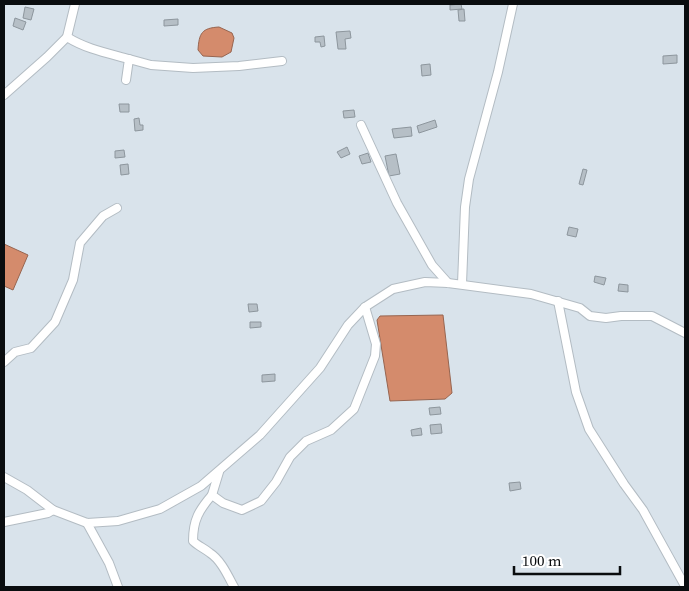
<svg xmlns="http://www.w3.org/2000/svg" width="689" height="591" viewBox="0 0 689 591" font-family="'Source Serif 4',serif">
	<rect width="100%" height="100%" fill="#d9e3eb"/>
	<g fill="#d48b6c" stroke="#976550">
		<path d="M219,27l13,6 2,5 -3,14 -9,5 -19,-1 -5,-6c1,-17 4,-22 21,-23z"/>
		<polygon points="4,244 28,255 13,290 4,286"/>
		<polygon points="443,315 452,393 445,399 390,401 377,320 380,316"/>
	</g>
	<g fill="#b6bfc6" stroke="#8d969d">
		<polygon points="461,4 462,9 450,10 450,5"/>
		<polygon points="25,7 34,9 31,20 23,18"/>
		<polygon points="464,9 465,21 459,21 458,10"/>
		<polygon points="15,18 26,22 23,30 13,26"/>
		<polygon points="178,19 178,25 164,26 164,20"/>
		<polygon points="350,31 351,38 345,39 346,49 338,49 336,32"/>
		<polygon points="324,36 325,46 321,47 320,42 315,42 315,37"/>
		<polygon points="677,55 677,63 663,64 663,56"/>
		<polygon points="430,64 431,75 422,76 421,65"/>
		<polygon points="119,104 129,104 129,112 120,112"/>
		<polygon points="354,110 355,117 344,118 343,111"/>
		<polygon points="139,118 140,125 143,125 143,130 135,131 134,119"/>
		<polygon points="435,120 437,127 419,133 417,126"/>
		<polygon points="411,127 412,136 394,138 392,129"/>
		<polygon points="347,147 350,154 341,158 337,152"/>
		<polygon points="124,150 125,157 115,158 115,151"/>
		<polygon points="368,153 371,162 362,164 359,156"/>
		<polygon points="396,154 400,174 389,176 385,156"/>
		<polygon points="128,164 129,174 121,175 120,165"/>
		<polygon points="583,169 587,170 583,185 579,184"/>
		<polygon points="569,227 578,229 576,237 567,235"/>
		<polygon points="595,276 606,278 604,285 594,282"/>
		<polygon points="619,284 628,285 628,292 618,291"/>
		<polygon points="248,304 257,304 258,311 249,312"/>
		<polygon points="250,322 261,322 261,327 250,328"/>
		<polygon points="275,374 275,381 262,382 262,375"/>
		<polygon points="440,407 441,414 430,415 429,408"/>
		<polygon points="441,424 442,433 431,434 430,425"/>
		<polygon points="421,428 422,435 412,436 411,430"/>
		<polygon points="520,482 521,489 510,491 509,483"/>
	</g>
	<g fill="none" stroke-linecap="round" stroke-linejoin="round">
		<g stroke="#b3bcc3" stroke-width="10">
			<g id="minor">
				<polyline points="67,37 75,4"/>
				<polyline points="126,80 129,59 151,65 193,68 239,66 282,61"/>
				<path d="M4,95l43,-38 20,-20c19,12 40,16 62,22"/>
				<polyline points="361,125 397,203 432,265 448,283"/>
				<polyline points="462,284 465,207 469,179 498,72 513,4"/>
				<polyline points="558,301 576,392 589,429 624,484 643,510 685,586"/>
				<polyline points="4,362 15,352 31,348 55,322 73,280 80,243 103,216 117,208"/>
				<polyline points="219,472 212,495 223,503 242,510 261,501 276,482 290,457 306,441 331,430 354,409 375,356 376,344 365,307"/>
				<polyline points="4,477 27,490 53,510 87,523 118,521 160,509 201,486 260,435 320,368 348,325 365,307 393,289 425,282 448,283 531,294 580,308 590,316 606,318 621,316 652,316 685,333"/>
				<path d="M212,495c-13,15 -19,25 -19,46 5,5 11,7 17,12 11,7 18,23 24,34"/>
				<polyline points="4,522 48,513 53,510"/>
				<polyline points="87,523 109,563 118,587"/>
			</g>
		</g>
		<use href="#minor" stroke="#fff" stroke-width="8"/>
	</g>
	<rect width="689" height="591" fill="none" stroke="#0a0d0f" stroke-width="10"/>
	<path d="M514 566v8h106v-8" fill="none" stroke="#0a0d0f" stroke-width="2.5"/>
	<text x="522" y="566" font-size="15" fill="#0a0d0f" stroke="#ffffff" stroke-width="4" paint-order="stroke">100 m</text>
</svg>
